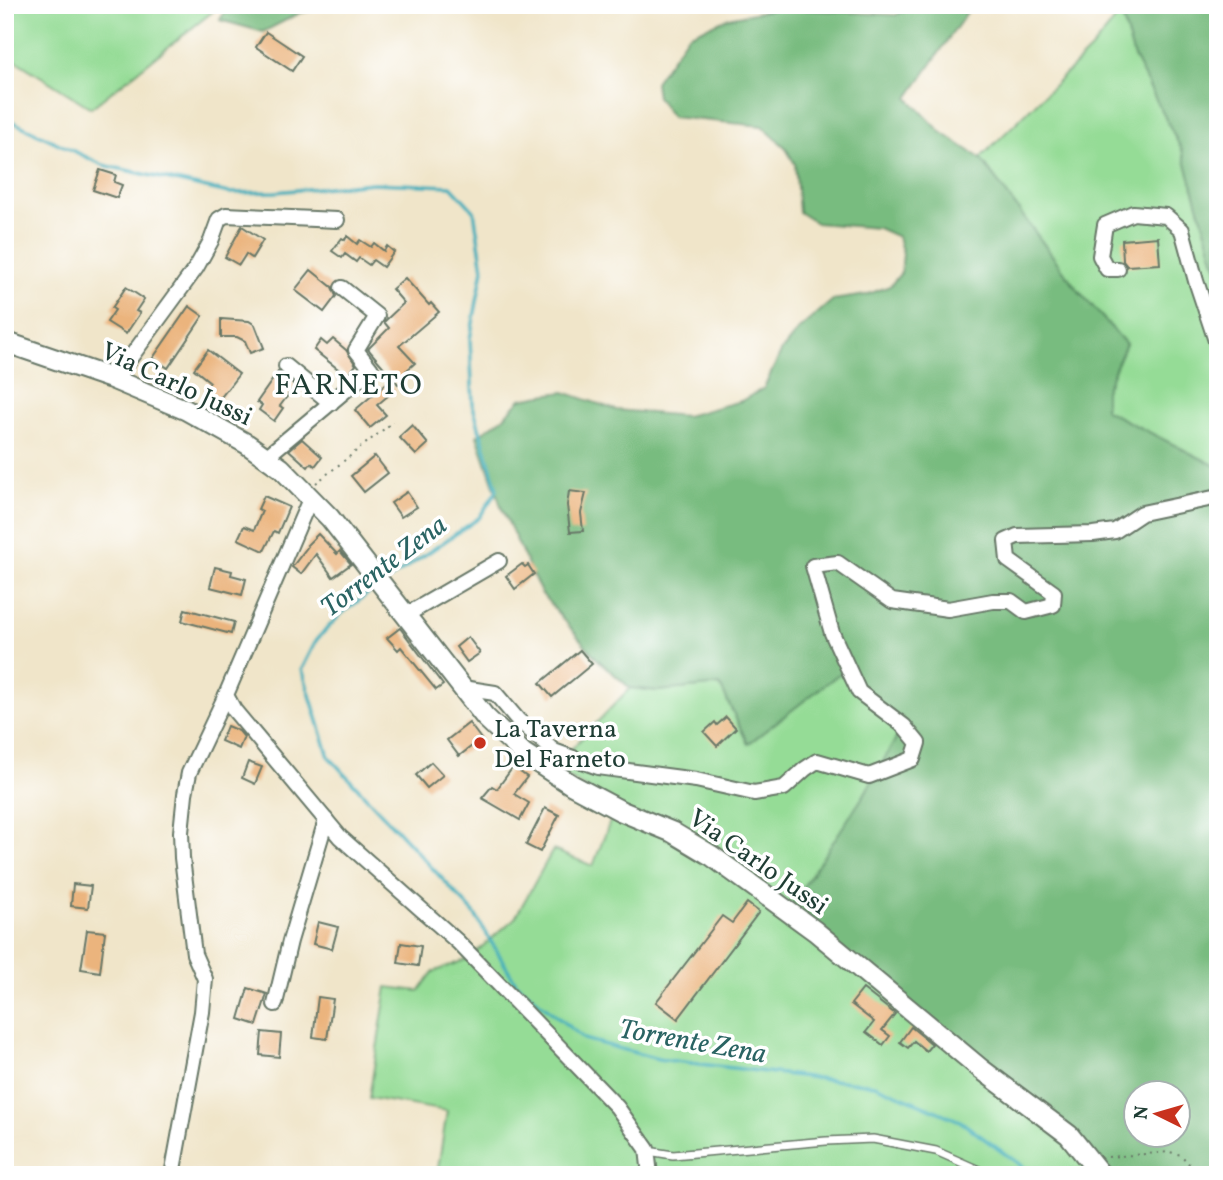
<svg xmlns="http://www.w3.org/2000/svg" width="1223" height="1180" viewBox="0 0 1223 1180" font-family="Vollkorn,serif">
	<rect width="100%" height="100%" fill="#fff"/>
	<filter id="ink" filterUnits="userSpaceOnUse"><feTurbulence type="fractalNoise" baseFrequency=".0143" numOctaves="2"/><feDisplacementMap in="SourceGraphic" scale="14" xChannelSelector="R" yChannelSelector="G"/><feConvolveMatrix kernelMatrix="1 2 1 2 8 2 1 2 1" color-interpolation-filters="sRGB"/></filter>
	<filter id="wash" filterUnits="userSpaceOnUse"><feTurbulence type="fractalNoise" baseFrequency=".00686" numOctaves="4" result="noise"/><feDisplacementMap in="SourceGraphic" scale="28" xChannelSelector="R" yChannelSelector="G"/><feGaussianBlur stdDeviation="1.57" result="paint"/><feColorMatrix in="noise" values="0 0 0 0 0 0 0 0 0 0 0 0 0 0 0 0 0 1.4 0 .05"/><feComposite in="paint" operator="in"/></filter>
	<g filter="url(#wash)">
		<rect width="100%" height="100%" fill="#f0e5c9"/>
		<g fill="#95dc96" stroke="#5a8c65" stroke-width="2">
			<polygon points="5,5 221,5 91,108 5,54"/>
			<polygon points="1121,13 1134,57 1182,150 1218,272 1218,467 1105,410 1105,391 1126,344 1077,289 980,158 1091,49"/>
			<polygon points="840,673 899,734 864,795 951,1046 1101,1175 437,1175 447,1111 369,1098 387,987 419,991 433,972 468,959 515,918 553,850 593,866 616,806 553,768 630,688 658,691 720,685 748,744"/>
		</g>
		<g fill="#78bc7f" stroke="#4c7c5a" stroke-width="2" fill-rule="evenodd">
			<polygon points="228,5 333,5 300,13 263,32 220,20"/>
			<path d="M916,5h56l-64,93 33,34 39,26 97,131 49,55 -21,47v19l113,57v708h-117l-312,-267 75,-113 35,-62 -59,-60 -92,71 -28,-59 -62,6 -28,-3 -34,-30 -55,-65 -39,-84 -25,-73 26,-18 18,-19 22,-4 21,-3 52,18 70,6 55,-15 23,-13 18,-38 17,-21 34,-29 33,-5 24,-9 11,-13 2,-19 -5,-17 -20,-9 -62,-5 -17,-11 -4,-48 -10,-17 -23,-21 -90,-9 -15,-20 -2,-15 33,-47 40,-17 52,-10 116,7zM1136,1092h42v42h-42z"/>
			<polygon points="1125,5 1218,5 1218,272 1182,150 1134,57 1121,13"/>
		</g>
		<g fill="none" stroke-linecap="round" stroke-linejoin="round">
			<g stroke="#3eadbb" stroke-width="3.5">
				<polyline points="5,118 103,165 229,193 275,192 373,183 451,186 474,211 483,269 470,339 473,406 497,490 479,518 388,580"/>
				<polyline points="375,588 341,614 317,639 302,669 329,757 474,913 516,983 584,1039 658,1059 875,1085 960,1121 1034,1175"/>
			</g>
		</g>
		<g id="blocks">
			<g fill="#ebb47d">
				<polygon points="266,32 302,56 292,71 256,47"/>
				<polygon points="100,170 116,175 114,182 122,185 117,198 93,190"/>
				<polygon points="242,226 263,240 252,258 246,254 239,265 225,257"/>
				<polygon points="347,236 357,244 360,240 371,247 374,243 384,251 387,246 394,252 383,267 373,260 369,265 359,258 356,262 345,254 342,258 332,251 342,238 345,240"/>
				<polygon points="1158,237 1160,264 1127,266 1123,261 1122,240"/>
				<polygon points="311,270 332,287 336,296 324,312 295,290"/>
				<polygon points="405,278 429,305 431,303 439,312 399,346 415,363 406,371 409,375 398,384 368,349 389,328 384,322 386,320 404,303 392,289"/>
				<polygon points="126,287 144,299 136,311 140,313 126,334 107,322 115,310 112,308"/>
				<polygon points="189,306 203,316 168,368 153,358"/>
				<polygon points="221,319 249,321 255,325 264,348 250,353 245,341 237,337 221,337"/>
				<polygon points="333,339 346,350 356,365 347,376 314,350 321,340 327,345"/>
				<polygon points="208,350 239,374 218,401 204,390 210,382 194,369"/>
				<polygon points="278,372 295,386 280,406 283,408 274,421 259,410 262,405 257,402"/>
				<polygon points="388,382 395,390 377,405 386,415 370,428 355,410"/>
				<polygon points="412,425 428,444 416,455 399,437"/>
				<polygon points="302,439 322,457 315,466 311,463 308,467 289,450"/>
				<polygon points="375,456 388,473 364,492 351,476"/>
				<polygon points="569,491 586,493 581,513 583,531 570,532 567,505"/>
				<polygon points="407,492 417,507 401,517 391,503"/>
				<polygon points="264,496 289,507 278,533 274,531 264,551 238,539 244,526 254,530 262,511 258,509"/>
				<polygon points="318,534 337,554 340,551 351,564 333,577 316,554 301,574 292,567 308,546 307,545"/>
				<polygon points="522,564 525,567 528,565 534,574 515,589 506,576"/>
				<polygon points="215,567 232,571 231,575 246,579 242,595 210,587"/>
				<polygon points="185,609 234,622 231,634 182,621"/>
				<polygon points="400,628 443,685 436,690 401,647 398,650 387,638"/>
				<polygon points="468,637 480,653 467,662 456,647"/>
				<polygon points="580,650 592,664 552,697 540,683"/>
				<polygon points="726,717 736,728 717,746 704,732 715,722 717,725"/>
				<polygon points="469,723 481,739 459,756 447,740"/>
				<polygon points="227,726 239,731 244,737 239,749 221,741"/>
				<polygon points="248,762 262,767 255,784 242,778"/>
				<polygon points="431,762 443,775 427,788 416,775"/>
				<polygon points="513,767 527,777 514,794 529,803 520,820 482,798 492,786 497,789"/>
				<polygon points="545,808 559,815 540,852 526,845"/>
				<polygon points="73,884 91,886 88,908 71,906"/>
				<polygon points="747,903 759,912 678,1019 656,1002 722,916 732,923"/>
				<polygon points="318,922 338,927 332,949 313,944"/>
				<polygon points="87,930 105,932 100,972 81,969"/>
				<polygon points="401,943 421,946 418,966 398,963"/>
				<polygon points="248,988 267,994 257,1025 239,1019"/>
				<polygon points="863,989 895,1014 882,1030 890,1036 883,1045 866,1032 874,1022 851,1004"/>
				<polygon points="318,997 333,999 327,1039 313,1037"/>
				<polygon points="911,1027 932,1044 926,1051 914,1041 908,1048 900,1042"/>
				<polygon points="262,1032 281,1034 279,1057 260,1055"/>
			</g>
		</g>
	</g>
	<g filter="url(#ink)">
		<use href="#blocks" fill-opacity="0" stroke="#687868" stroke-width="2"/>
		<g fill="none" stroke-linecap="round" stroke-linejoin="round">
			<g stroke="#687868" stroke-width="10">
				<polyline id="lane" points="648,1151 673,1155 826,1141 873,1139 936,1151 990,1175"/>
			</g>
			<g stroke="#687868" stroke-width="18">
				<g id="street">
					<polyline points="1118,269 1107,269 1100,256 1105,225 1133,213 1166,216 1182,230 1196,281 1218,347"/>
					<polyline points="286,366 331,403"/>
					<polyline points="114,380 196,268 211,241 219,219 226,215 337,220"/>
					<polyline points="266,457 371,369 356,350 377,316 342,288"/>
					<polyline points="310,499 226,695 234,710 340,837 458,942 617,1107 647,1149 650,1175"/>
					<polyline points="413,611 499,561"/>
					<polyline points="463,688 495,693 518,720 554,751 598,767 696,780 754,793 784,788 805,769 817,761 869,776 913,759 918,743 904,726 859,692 832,633 813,566 838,563 892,601 948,609 993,601 1011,601 1026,612 1053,605 1054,593 1008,560 1006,541 1017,536 1093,534 1115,531 1142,513 1218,497"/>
					<polyline points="275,1004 290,941 326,820"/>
					<polyline points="172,1175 202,1012 205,979 194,954 182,858 181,832 185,794 189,773 226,695"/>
				</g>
			</g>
			<g stroke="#687868" stroke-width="23">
				<polyline id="secondary" points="5,342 110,378 186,410 247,444 281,468 330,518 485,717 523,753 572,785 621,811 672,832 712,856 815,931 981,1069 1069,1135 1101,1175"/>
			</g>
			<g stroke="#687868" stroke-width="2" stroke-dasharray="2 5" stroke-linecap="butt">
				<polyline points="316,483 393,422"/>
				<polyline points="1212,1090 1218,1121"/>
				<polyline points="1108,1157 1170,1152 1181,1155 1199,1175"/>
			</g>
			<use href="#lane" stroke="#fff" stroke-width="7"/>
			<use href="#street" stroke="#fff" stroke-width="14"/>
			<use href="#secondary" stroke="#fff" stroke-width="19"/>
		</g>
	</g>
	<circle fill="#c8321e" stroke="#fff" stroke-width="2.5" cx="480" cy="743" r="7"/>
	<g text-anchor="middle" stroke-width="7" stroke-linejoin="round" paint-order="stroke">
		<g font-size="26" fill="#1f3d34" stroke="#fff">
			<text transform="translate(177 383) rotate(25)" y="9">Via Carlo Jussi</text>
			<text transform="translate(759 861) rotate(35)" y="9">Via Carlo Jussi</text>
		</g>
		<g font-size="26" fill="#1f3d34" stroke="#fff" text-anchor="start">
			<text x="494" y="737">La Taverna<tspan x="494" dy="30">Del Farneto</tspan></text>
		</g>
		<g font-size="28" font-style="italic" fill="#2a6463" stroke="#fff">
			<text transform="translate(383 565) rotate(-37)" y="10">Torrente Zena</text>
			<text transform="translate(693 1040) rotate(10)" y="10">Torrente Zena</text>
		</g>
		<g font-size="30" letter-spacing="2" fill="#1f3d34" stroke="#fff">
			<text x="349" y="394">FARNETO</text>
		</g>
	</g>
	<rect width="1223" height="1180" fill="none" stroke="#fff" stroke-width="28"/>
	<g transform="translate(1157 1114) rotate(275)"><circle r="33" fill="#ffffff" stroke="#a5b1ae" stroke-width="2"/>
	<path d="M0-5L12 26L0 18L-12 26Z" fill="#c8321e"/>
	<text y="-10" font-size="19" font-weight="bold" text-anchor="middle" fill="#1f3d34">N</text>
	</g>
</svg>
